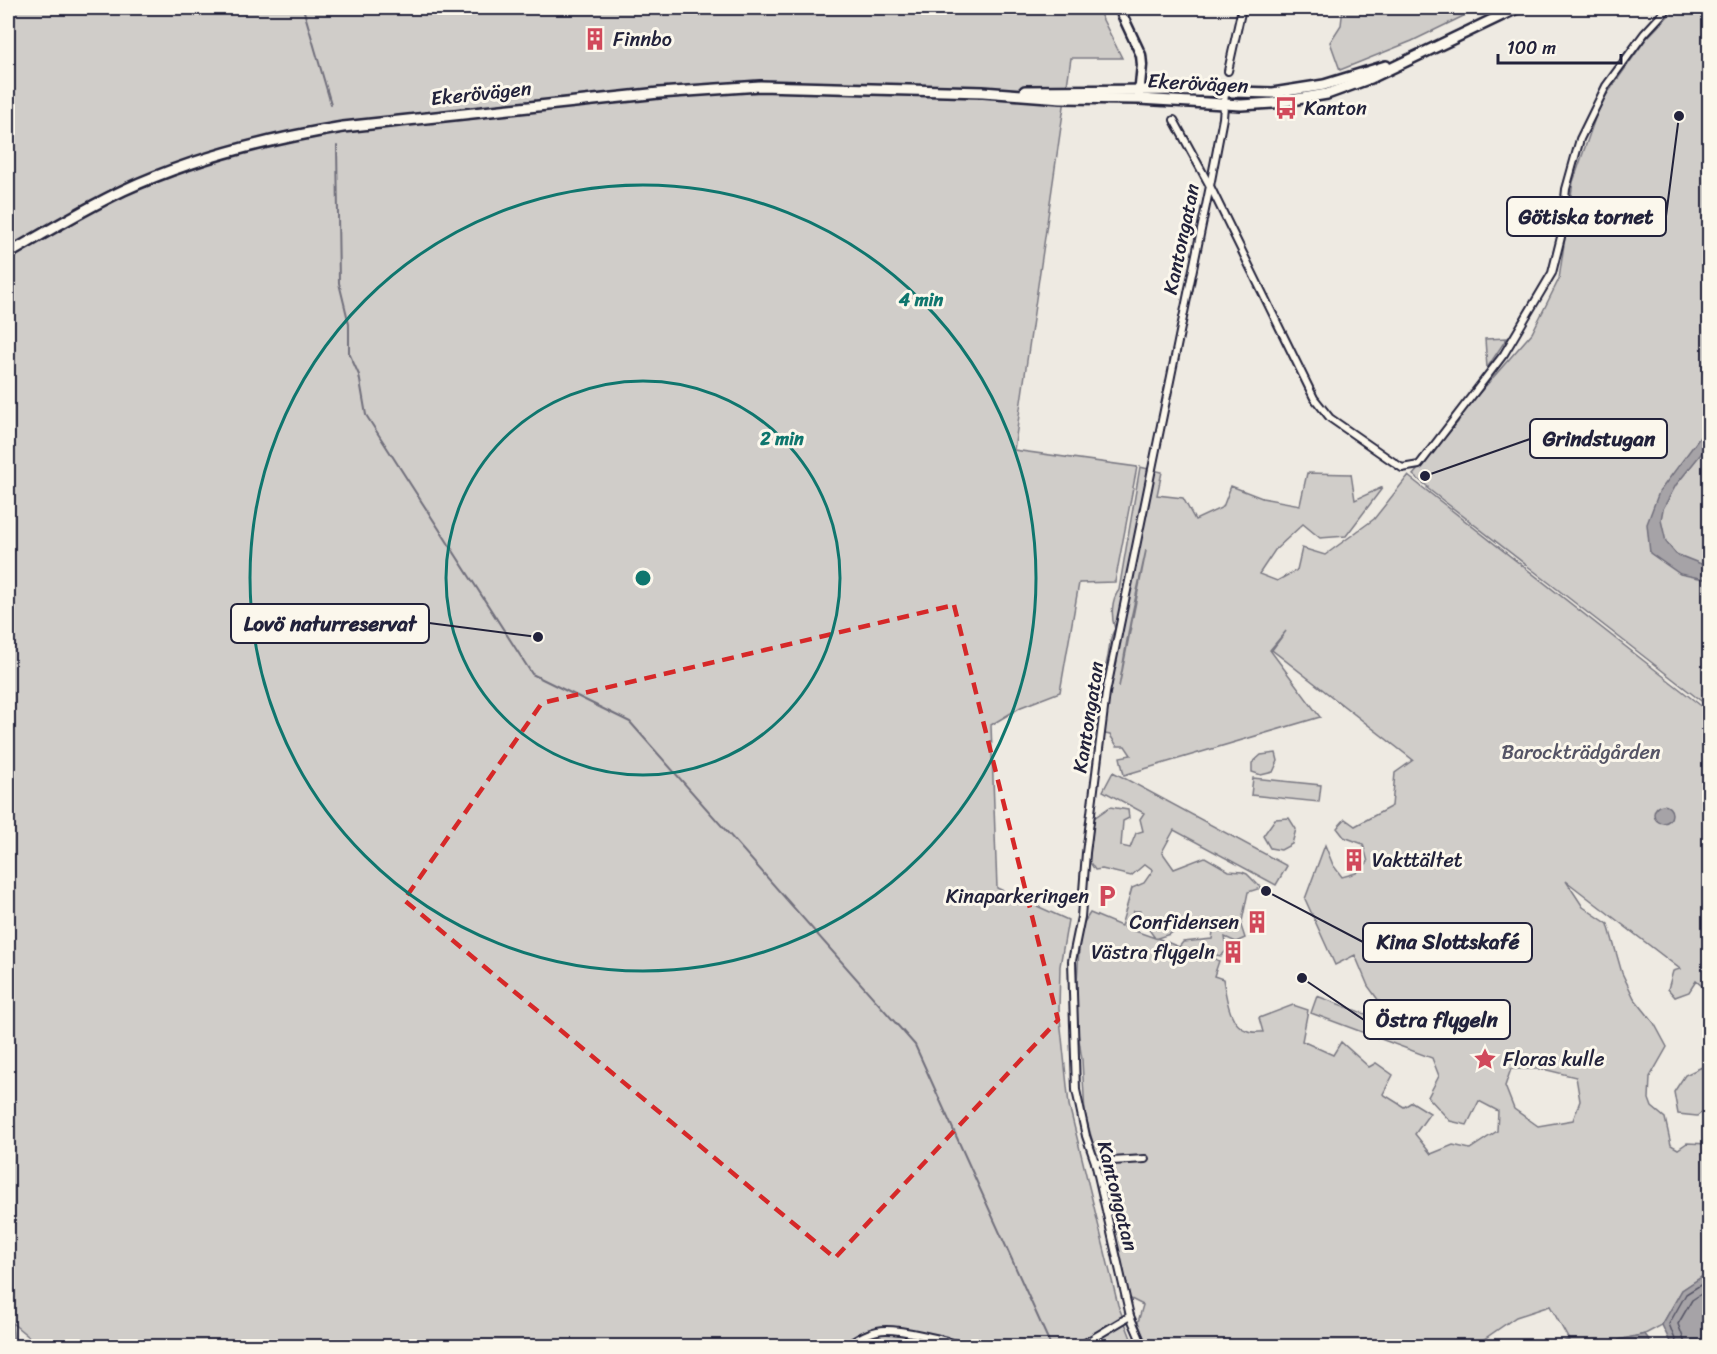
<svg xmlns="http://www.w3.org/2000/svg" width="1717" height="1354" viewBox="0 0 1717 1354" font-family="Sriracha,sans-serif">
	<rect width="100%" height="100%" fill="#eeeae2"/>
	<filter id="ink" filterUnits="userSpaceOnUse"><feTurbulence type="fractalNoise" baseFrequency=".0167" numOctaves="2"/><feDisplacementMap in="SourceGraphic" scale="12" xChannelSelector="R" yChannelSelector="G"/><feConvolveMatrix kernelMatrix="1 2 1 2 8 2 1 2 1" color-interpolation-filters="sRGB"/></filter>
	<g filter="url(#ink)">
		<g fill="#d0cdc9" stroke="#797882" stroke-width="1.5" fill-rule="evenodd">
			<polygon points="8,8 1097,8 1122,58 1071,58 1014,450 1137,467 1115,582 1079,583 1060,692 1021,707 991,725 997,888 1068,920 1060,966 1059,1009 1069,1105 1118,1305 1134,1346 40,1346 12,1323 14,1346 8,1346"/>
			<polygon points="1343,8 1480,8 1412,41 1340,70 1330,42 1341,25"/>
			<polygon points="1676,8 1709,8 1709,707 1427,488 1428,487 1413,475 1458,422 1461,414 1532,333 1559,279 1573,182 1600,104 1646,39"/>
			<polygon points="1507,338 1487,368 1485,339"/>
			<path d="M1140,467l22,5 -5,23 26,3 12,22 28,-13 8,-21 31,12 38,7 7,-32 44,1 4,26 28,-13 -37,49 -26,2 -17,-14 -28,26 -16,24 18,7 20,-11 5,-22 23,7 49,-36 34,-43 301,236v280l-13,-11 -7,11 -14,5 -7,-8 5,-18 7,-2 -114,-88 17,26 25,17 14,49 12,25 20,25 13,24 -17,30 -1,22 3,8 13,11 6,27 7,4 9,-6 22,1v128l-27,18 -20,35 -17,9 -26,6 -6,6h-100l22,-6 19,4 15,-4 -19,-34 -34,11 -42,29h-327l-9,-24 5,-17 -14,-7 -23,-107 -21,-77 -3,-54 -7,-48 4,-62 -2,-17 13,-20 31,13 11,-38 12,-5 9,-13 -8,-6 -14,12 -29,-7 -7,1 -6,-9 5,-43 16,-11 18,3 1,8 -6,3 -2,25 9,2 6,-15 7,-2 -3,-12 4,-6 -41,-22 10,-19 174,94 -11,19 -102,-55 -12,22 12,17 31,-12 24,14 13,1 5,2 14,14 -13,4 -7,34 4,12 -9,4 -11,-5 2,13 -6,6 -5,-1 -3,3 6,3 -5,15 9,3c3,17 6,47 25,52 4,2 11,1 15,1l-4,-14 34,-13 15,5 -6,31 31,14 8,-13 28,25 7,-4 17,12 -10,19 21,13 8,-5 18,11 -15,21 16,20 22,-9 17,4 27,-18 1,-20 -19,-10 -12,24 -17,-4 -22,-24 11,-21 -7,-18 -121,-45 6,-17 48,18 14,-13 -11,-15 -13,-31 -20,10 -30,-66 20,-54 8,20 9,12 14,-4 12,-11 -5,-18 -19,-7 -7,-9 8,-9 10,7 37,-20 3,-33 18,-13 -141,-110 14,-19 -16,19 50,67 -196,58 -4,-18 11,-2 -6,-9h-8l-7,-11 -15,-3c3,-25 7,-51 13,-76 2,-11 1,-18 7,-27 -4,-12 -4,-29 4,-39zM1146,550v1l-27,136 11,-64zM1134,911h6l2,9 13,18 -31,-11zM1212,923l7,6 -6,2 -1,8 -29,3 -4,5 -22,-9 13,-4 8,-6c12,4 23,2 34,-5zM1511,1069h32l33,8 4,24 -7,19 -35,6 -24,-17 -9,-23z"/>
			<polygon points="1276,753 1278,761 1273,772 1261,775 1252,772 1252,763 1261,755"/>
			<polygon points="1253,778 1321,785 1319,802 1251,795"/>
			<polygon points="1289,818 1296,829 1292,844 1281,850 1270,848 1263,836 1275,819"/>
			<polygon points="1702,1067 1709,1081 1709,1107 1697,1116 1678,1114 1674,1092 1685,1075"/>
		</g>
		<g fill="#a6a3a7" stroke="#716f7c" stroke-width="1.5">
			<polygon points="1709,425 1709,444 1676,485 1663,509 1661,520 1666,542 1676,554 1709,567 1709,580 1680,574 1650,553 1647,524 1659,492"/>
			<circle cx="1663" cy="814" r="9"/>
			<polygon points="1709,1272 1709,1346 1668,1346 1671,1344 1662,1325 1682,1290"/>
			<polygon points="1645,1334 1653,1346 1613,1346 1619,1340"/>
		</g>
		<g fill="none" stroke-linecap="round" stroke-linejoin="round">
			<g stroke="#575666" stroke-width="1.5">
				<polyline points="1676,1346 1676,1342 1669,1324 1686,1294 1710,1279"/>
				<polyline points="1684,1346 1684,1340 1678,1324 1692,1300 1710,1288"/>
			</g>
			<g stroke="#716f7c" stroke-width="2">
				<polyline points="303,8 331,104"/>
				<polyline points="337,146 339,283 349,324 349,353 359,375 366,415 532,674 630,722 915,1045 1051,1346"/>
			</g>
			<g stroke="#22223b" stroke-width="10">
				<g id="minor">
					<polyline points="1228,71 1242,8"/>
					<polyline points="1174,120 1210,186 1314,398 1330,418 1402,468 1419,465 1504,354 1552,273 1561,237 1566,189 1580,139 1606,86 1644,34 1668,8"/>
					<polyline points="1095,1162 1145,1159"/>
					<path d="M847,1346c11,-8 24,-16 39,-16 16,0 60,9 74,16"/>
					<polyline points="1080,1346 1130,1316"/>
					<polyline points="1143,1346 1130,1316 1095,1162 1086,1136 1076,1090 1072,961 1081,917 1086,853 1106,693 1210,186 1223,118 1225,93"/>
				</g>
			</g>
			<g stroke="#22223b" stroke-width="13">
				<polyline id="tertiary" points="1119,8 1141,55 1142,65 1139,95"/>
			</g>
			<g stroke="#22223b" stroke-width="14">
				<g id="secondary">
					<polyline points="1025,91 1158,90 1273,93 1324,85 1386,66"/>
					<path d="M8,254c38,-22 76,-45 116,-64 69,-32 145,-51 219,-63l316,-34 101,-7 223,6 78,6 78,1 102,6 32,-2 54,-9 44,-16 146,-70"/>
				</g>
			</g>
			<use href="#minor" stroke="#fbf7ec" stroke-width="6"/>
			<use href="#tertiary" stroke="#fbf7ec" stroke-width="8"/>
			<use href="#secondary" stroke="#fbf7ec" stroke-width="9"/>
		</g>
	</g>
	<path fill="none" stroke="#d62828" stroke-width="4.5" stroke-dasharray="12 8" stroke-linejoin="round" d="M954,605l104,415 -223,238 -431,-358 138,-197z"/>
	<g fill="none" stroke="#0f766e" stroke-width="3">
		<circle cx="643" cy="578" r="197"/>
		<circle cx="643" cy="578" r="393"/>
	</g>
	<defs>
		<g id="building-bare" transform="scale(1.8)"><path d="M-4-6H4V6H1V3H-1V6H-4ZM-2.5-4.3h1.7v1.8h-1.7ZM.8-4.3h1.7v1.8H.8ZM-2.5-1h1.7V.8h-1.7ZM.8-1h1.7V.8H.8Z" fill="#d1495b" stroke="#fbf7ec" stroke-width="2.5" paint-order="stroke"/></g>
		<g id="bus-bare" transform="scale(1.8)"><path d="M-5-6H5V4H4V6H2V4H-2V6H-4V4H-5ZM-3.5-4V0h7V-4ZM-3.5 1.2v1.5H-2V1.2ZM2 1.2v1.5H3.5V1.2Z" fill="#d1495b" stroke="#fbf7ec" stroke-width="2.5" paint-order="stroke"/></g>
		<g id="parking-bare" transform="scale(1.8)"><path d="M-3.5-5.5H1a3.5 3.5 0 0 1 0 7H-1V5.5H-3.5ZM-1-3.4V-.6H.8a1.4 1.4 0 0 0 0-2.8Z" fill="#d1495b" stroke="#fbf7ec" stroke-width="2.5" paint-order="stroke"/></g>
		<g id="sight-bare" transform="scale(1.8)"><path d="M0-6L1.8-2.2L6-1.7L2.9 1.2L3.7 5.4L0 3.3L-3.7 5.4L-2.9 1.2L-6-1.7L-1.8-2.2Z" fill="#d1495b" stroke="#fbf7ec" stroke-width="2.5" paint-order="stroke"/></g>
	</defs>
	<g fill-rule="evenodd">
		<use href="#building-bare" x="595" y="39"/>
		<use href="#bus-bare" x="1286" y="108"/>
		<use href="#building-bare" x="1354" y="860"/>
		<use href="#parking-bare" x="1107" y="896"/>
		<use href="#building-bare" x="1257" y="922"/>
		<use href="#building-bare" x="1233" y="952"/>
		<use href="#sight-bare" x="1485" y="1059"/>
	</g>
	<g text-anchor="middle" stroke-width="6" stroke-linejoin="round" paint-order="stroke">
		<g font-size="20" fill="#22223b" stroke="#fbf7ec" text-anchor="start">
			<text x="613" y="46">Finnbo</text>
			<text x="1304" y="115">Kanton</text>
			<text x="1372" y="867">Vakttältet</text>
			<text x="1089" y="903" text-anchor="end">Kinaparkeringen</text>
			<text x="1239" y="929" text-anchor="end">Confidensen</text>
			<text x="1215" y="959" text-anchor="end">Västra flygeln</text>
			<text x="1503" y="1066">Floras kulle</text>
		</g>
		<g font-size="20" fill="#22223b" stroke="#fbf7ec">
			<text transform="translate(1198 83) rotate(3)" y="7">Ekerövägen</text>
			<text transform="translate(481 93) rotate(-6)" y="7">Ekerövägen</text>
			<text transform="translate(1181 239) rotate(-78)" y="7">Kantongatan</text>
			<text transform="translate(1088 717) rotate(-81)" y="7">Kantongatan</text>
			<text transform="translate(1118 1196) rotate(76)" y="7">Kantongatan</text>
		</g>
		<g font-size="20" fill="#565566" stroke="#fbf7ec">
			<text x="1581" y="759">Barockträdgården</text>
		</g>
	</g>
	<circle cx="643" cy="578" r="9" fill="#0f766e" stroke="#fbf7ec" stroke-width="3"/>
	<g font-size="18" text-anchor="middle" font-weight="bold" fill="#0f766e" stroke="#fbf7ec" stroke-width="6" stroke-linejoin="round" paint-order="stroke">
		<text x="921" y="306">4 min</text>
		<text x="782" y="445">2 min</text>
	</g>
	<path fill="none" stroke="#22223b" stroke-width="2" d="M1679 116L1666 216M1425 476L1530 439M538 637L429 623M1266 891L1363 942M1302 978L1364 1020"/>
	<g fill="#22223b" stroke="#fbf7ec" stroke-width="2">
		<circle cx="1679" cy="116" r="6"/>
		<circle cx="1425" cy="476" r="6"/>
		<circle cx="538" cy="637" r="6"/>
		<circle cx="1266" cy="891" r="6"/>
		<circle cx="1302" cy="978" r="6"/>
	</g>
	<g fill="#fbf7ec" stroke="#22223b" stroke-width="2">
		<rect x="1507" y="197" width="159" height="39" rx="6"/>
		<rect x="1530" y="419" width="137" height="39" rx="6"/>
		<rect x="231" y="604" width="198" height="39" rx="6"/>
		<rect x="1363" y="923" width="169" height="39" rx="6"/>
		<rect x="1364" y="1000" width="146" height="39" rx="6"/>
	</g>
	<g font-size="21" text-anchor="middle" font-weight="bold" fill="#22223b">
		<text x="1586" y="224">Götiska tornet</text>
		<text x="1599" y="446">Grindstugan</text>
		<text x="330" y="631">Lovö naturreservat</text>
		<text x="1448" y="949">Kina Slottskafé</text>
		<text x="1437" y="1027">Östra flygeln</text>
	</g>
	<rect width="1717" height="1354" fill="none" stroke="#fbf7ec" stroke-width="30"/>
	<rect x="15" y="15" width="1687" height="1324" fill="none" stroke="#22223b" stroke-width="2" filter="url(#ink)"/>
	<path d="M1498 54v9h123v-9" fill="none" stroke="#22223b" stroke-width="3"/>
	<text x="1507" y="54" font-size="18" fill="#22223b" stroke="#fbf7ec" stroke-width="4.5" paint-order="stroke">100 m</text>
</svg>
